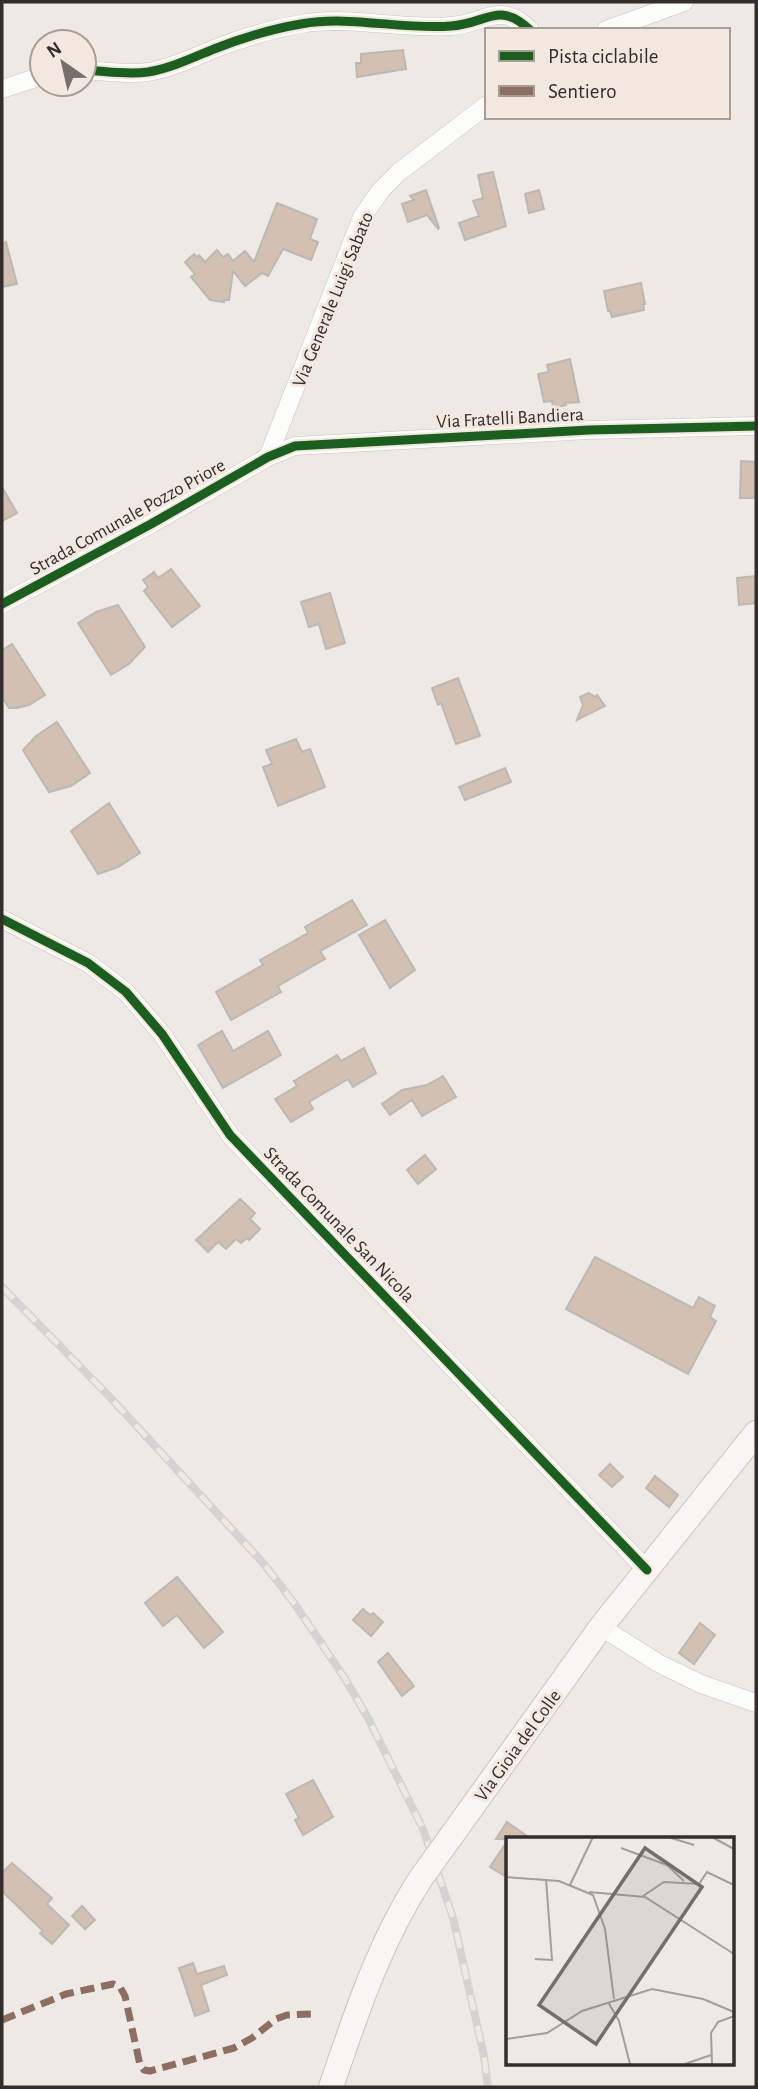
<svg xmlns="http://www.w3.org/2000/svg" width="758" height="2089" viewBox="0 0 758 2089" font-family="'Alegreya Sans',sans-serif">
	<rect width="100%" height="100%" fill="#eee9e4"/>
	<g fill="#d2c1b2" stroke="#bcb8b4" stroke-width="2">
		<polygon points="403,50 406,69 357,77 356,63 361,63 361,54"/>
		<polygon points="493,172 506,226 465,240 459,223 479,216 473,201 483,198 478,175"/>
		<polygon points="426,190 439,228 438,229 427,215 408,222 402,204 414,200 410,196"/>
		<polygon points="539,190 544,209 529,213 525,194"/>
		<polygon points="277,203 317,219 310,239 318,242 311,260 283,249 268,276 262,273 245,286 233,271 229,300 224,300 224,302 210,300 191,277 195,274 185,262 194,254 197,257 199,255 205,262 217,250 223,257 228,254 233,261 245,251 254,262"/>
		<polygon points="6,242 17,284 2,287 2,243"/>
		<polygon points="641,283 645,304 643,304 644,310 612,317 610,311 608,311 604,291"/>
		<polygon points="570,359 579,402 565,403 566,405 553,408 552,401 544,402 538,374 549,372 547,365"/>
		<polygon points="741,461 756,462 756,498 740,498"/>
		<polygon points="2,487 17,513 2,521"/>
		<polygon points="171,569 200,606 172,627 144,591 148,587 143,580 154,572 158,578"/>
		<polygon points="756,576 756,603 739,605 737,578"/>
		<polygon points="330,593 345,643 326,649 319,624 309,627 301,602"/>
		<polygon points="118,605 145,647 129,664 111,675 78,623 96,612"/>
		<polygon points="12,644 45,695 29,705 17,708 9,708 2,697 2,650"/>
		<polygon points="458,678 480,736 456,744 441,703 438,705 432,688"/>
		<polygon points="589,693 595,697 597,695 605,706 577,720 583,705 580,697"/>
		<polygon points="57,722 90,773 71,786 49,792 23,750 36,736"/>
		<polygon points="296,739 302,752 310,749 325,787 278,806 263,767 272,764 266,750"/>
		<polygon points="505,768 511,782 465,800 459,787"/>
		<polygon points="109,803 140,853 118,867 98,874 71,831"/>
		<polygon points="352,900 367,925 320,951 325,959 278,986 281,992 231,1020 216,992 263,965 260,960 308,933 305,927"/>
		<polygon points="385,920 415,970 390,988 359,935"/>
		<polygon points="222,1031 233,1051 268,1031 281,1055 223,1088 198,1045"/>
		<polygon points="364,1048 376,1073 353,1087 348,1079 309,1102 313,1109 291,1122 275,1099 297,1086 294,1081 337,1055 341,1061"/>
		<polygon points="443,1076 456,1097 422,1116 412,1100 390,1115 382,1104 402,1090 427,1085"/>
		<polygon points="425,1155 436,1169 418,1184 407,1170"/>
		<polygon points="240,1199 255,1213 250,1219 260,1229 249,1240 247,1238 241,1243 236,1239 226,1249 218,1242 208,1252 196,1240"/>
		<polygon points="595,1257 693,1308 699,1297 715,1306 710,1317 716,1321 688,1374 566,1309"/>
		<polygon points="610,1464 623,1477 612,1487 599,1475"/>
		<polygon points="655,1476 678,1495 669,1507 646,1488"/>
		<polygon points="177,1577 223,1632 204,1648 177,1615 163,1626 145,1603"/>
		<polygon points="363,1609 370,1615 373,1613 383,1622 371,1636 353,1620"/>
		<polygon points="700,1623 715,1635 694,1664 679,1653"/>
		<polygon points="388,1653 414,1686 402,1696 378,1662"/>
		<polygon points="313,1780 333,1817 303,1835 295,1820 299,1818 286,1794"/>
		<polygon points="507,1822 531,1839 496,1839"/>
		<polygon points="508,1840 508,1878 490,1867"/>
		<polygon points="12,1863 52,1898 47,1904 69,1925 52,1944 40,1933 43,1931 2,1891 2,1873"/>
		<polygon points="82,1906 95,1920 85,1929 72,1916"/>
		<polygon points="193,1963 197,1974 224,1966 227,1975 201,1985 209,2011 195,2016 179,1968"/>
	</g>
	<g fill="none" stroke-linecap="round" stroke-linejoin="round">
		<g stroke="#c8c4c0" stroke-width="19">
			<g id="street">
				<polyline points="606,30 684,2"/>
				<path d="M84,70c22,1 42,5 64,2 23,-4 44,-14 66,-23 28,-11 57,-20 87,-25 50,-9 100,6 150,2 35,-2 48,-26 79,4"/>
				<polyline points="2,89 42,76"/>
				<polyline points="268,457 362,217 381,190 399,172 487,105"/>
				<polyline points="2,604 151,524 268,457 295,446 589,430 756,426"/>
				<polyline points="2,919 88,963 126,992 162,1034 230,1135 647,1570"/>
				<polyline points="601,1627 658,1663 701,1684 756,1703"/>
			</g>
		</g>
		<g stroke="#c8c4c0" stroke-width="26">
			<g id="secondary">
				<polyline points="452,1835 601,1627 756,1433"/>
				<path d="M331,2087c25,-73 48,-144 90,-209"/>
			</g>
		</g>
		<use href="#street" stroke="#fcfcfb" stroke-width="18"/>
		<use href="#secondary" stroke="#f8f5f2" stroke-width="24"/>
		<g stroke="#d4d3d2" stroke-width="8">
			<polyline id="rail" points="2,1287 107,1394 264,1564 294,1603 344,1677 368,1718 423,1829 453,1918 484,2056 488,2087"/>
		</g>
		<use href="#rail" stroke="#f3e8df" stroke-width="5" stroke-dasharray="16" stroke-linecap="butt"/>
		<g stroke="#c8c4c0" stroke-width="26" stroke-linecap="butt">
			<polyline id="secondary-bridge" points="421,1878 452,1835"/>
		</g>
		<use href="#secondary-bridge" stroke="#f8f5f2" stroke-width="24"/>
		<polyline stroke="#8d6e63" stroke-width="7" stroke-dasharray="14 7" stroke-linecap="butt" points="2,2020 66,1994 113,1984 120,1987 125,1996 140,2065 144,2070 150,2071 234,2048 252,2038 276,2019 287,2015 312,2014"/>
		<g stroke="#f3e8df" stroke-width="13">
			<g id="cycleway">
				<path d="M84,70c22,1 42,5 64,2 23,-4 44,-14 66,-23 28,-11 57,-20 87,-25 50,-9 100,6 150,2 35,-2 48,-26 79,4"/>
				<polyline points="2,604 151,524 268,457 295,446 589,430 756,426"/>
				<polyline points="2,919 88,963 126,992 162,1034 230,1135 647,1570"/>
			</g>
		</g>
		<use href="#cycleway" stroke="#1b5e20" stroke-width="9"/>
	</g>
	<g text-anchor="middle" stroke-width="6" stroke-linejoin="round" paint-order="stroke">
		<g font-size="19" fill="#332e2b" stroke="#f3e8df">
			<text transform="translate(332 299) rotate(-68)" y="7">Via Generale Luigi Sabato</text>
			<text transform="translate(510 417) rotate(-3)" y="7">Via Fratelli Bandiera</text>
			<text transform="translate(127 516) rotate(-29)" y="7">Strada Comunale Pozzo Priore</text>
			<text transform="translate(340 1224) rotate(46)" y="7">Strada Comunale San Nicola</text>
			<text transform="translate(517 1745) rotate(-54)" y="7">Via Gioia del Colle</text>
		</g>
	</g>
	<g transform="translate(506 1837)">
		<rect width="228" height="228" fill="#eee9e4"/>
		<path fill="none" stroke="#a39e9a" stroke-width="2" d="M162,0l26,8M206,0l22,12M115,11l46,17 17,16M0,40l53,4 34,14 12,34 9,70M64,48l23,-48M83,55l56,5 89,57M137,59l21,-14 35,2 8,-12 27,13M29,122l17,1 -6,-81M102,165l11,19 11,43M0,202l41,-6 35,-22 70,-22 51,10 31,13M179,227l26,-9M206,227l-1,-31 7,-11 16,-6"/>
		<path fill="#746f6c" fill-opacity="0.15" stroke="#746f6c" stroke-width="3.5" d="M139,11l57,39 -106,157 -57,-39z"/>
		<rect width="228" height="228" fill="none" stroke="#332e2b" stroke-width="3.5"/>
	</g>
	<rect width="758" height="2089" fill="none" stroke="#332e2b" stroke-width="7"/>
	<rect x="485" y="28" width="245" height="91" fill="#f3e8df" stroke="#a69e97" stroke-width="2"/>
	<rect x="499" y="51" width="35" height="10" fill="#1b5e20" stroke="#a69e97" stroke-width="2"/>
	<text x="548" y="63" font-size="21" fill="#332e2b">Pista ciclabile</text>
	<rect x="499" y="86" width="35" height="10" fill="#8d6e63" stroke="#a69e97" stroke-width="2"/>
	<text x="548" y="98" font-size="21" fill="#332e2b">Sentiero</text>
	<g transform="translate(63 63) rotate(326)"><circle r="33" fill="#f3e8df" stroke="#a69e97" stroke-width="2"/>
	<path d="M0-5L12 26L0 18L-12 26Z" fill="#746f6c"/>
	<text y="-10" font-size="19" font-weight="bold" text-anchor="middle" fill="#332e2b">N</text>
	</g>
</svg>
